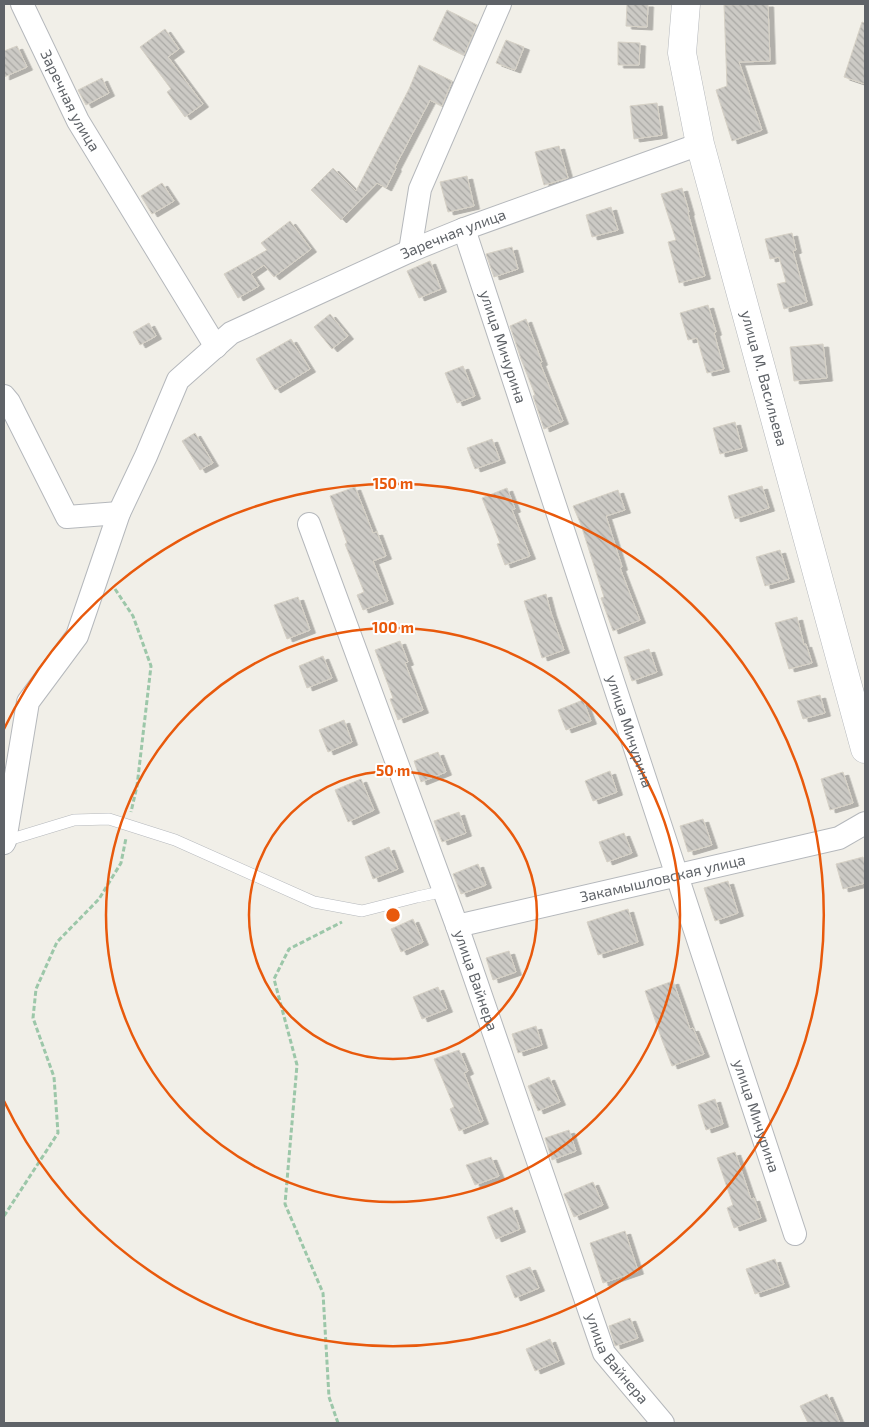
<svg xmlns="http://www.w3.org/2000/svg" width="869" height="1427" viewBox="0 0 869 1427" font-family="'Exo 2',sans-serif">
	<defs>
		<pattern id="building-back-hatch" width="6" height="6" patternUnits="userSpaceOnUse" patternTransform="scale(1.25)"><rect width="6" height="6" fill="#cccac5"/><path d="M-1 5l2 2M0 0l6 6M5-1l2 2" fill="none" stroke="#a9a8a4"/></pattern>
		<filter id="shadow"><feDropShadow dx="5.5" dy="3" stdDeviation="0" flood-color="#0004"/></filter>
	</defs>
	<rect width="100%" height="100%" fill="#f1efe8"/>
	<g fill="url(#building-back-hatch)" stroke="#d6d1c6" filter="url(#shadow)">
		<polygon points="627,4 648,4 647,27 626,26"/>
		<polygon points="768,4 770,61 739,62 762,130 732,141 716,90 727,86 724,5"/>
		<polygon points="447,10 477,25 464,55 433,40"/>
		<polygon points="862,22 865,23 865,84 844,77"/>
		<polygon points="165,29 179,49 168,57 203,104 185,117 167,92 171,89 140,47"/>
		<polygon points="506,40 524,47 515,70 496,63"/>
		<polygon points="618,42 640,43 639,65 618,65"/>
		<polygon points="17,46 27,67 4,77 4,51"/>
		<polygon points="419,65 452,81 442,106 430,100 395,167 396,168 386,188 377,183 341,220 311,190 333,168 356,191 409,89"/>
		<polygon points="102,78 109,93 86,105 78,90"/>
		<polygon points="657,103 662,135 634,139 630,106"/>
		<polygon points="559,146 568,178 544,185 535,152"/>
		<polygon points="467,176 474,206 448,212 440,182"/>
		<polygon points="162,183 174,201 152,214 141,196"/>
		<polygon points="682,188 689,212 688,213 705,276 679,283 668,242 676,240 661,194"/>
		<polygon points="611,207 618,230 592,237 586,215"/>
		<polygon points="290,221 311,249 274,277 264,265 251,274 259,286 238,298 224,274 267,250 261,243"/>
		<polygon points="792,233 796,250 793,251 807,302 784,309 777,284 786,282 779,257 770,259 765,239"/>
		<polygon points="512,247 518,269 494,277 486,254"/>
		<polygon points="430,261 441,289 419,298 407,271"/>
		<polygon points="708,305 716,332 714,333 724,369 707,373 697,338 688,340 680,313"/>
		<polygon points="330,314 348,336 332,349 314,327"/>
		<polygon points="526,319 542,362 540,363 563,421 544,429 533,396 535,395 521,359 510,326"/>
		<polygon points="149,323 156,336 140,345 133,332"/>
		<polygon points="291,339 310,369 275,390 256,359"/>
		<polygon points="823,344 827,378 794,381 790,347"/>
		<polygon points="463,366 475,396 457,403 445,373"/>
		<polygon points="735,422 742,448 720,454 713,428"/>
		<polygon points="195,433 213,463 200,470 182,441"/>
		<polygon points="492,439 500,460 475,469 467,448"/>
		<polygon points="762,486 769,508 735,519 728,496"/>
		<polygon points="355,487 373,533 377,532 386,556 373,561 388,601 363,610 357,595 364,592 345,544 347,543 330,496"/>
		<polygon points="507,488 515,509 512,510 530,556 505,565 497,544 500,543 482,498"/>
		<polygon points="618,490 625,510 606,516 622,567 620,568 640,620 613,631 601,598 604,597 581,525 573,506"/>
		<polygon points="780,550 789,579 765,586 756,557"/>
		<polygon points="546,594 551,613 564,650 542,658 524,601"/>
		<polygon points="298,597 310,630 287,639 274,605"/>
		<polygon points="797,617 804,645 806,644 812,663 789,669 775,623"/>
		<polygon points="400,641 408,662 405,663 423,710 398,720 390,699 393,698 375,650"/>
		<polygon points="649,649 657,672 632,681 624,657"/>
		<polygon points="323,656 332,678 307,688 299,666"/>
		<polygon points="820,695 825,713 803,719 797,701"/>
		<polygon points="583,700 591,721 566,730 558,710"/>
		<polygon points="344,720 352,742 328,752 319,730"/>
		<polygon points="438,752 446,772 421,782 414,761"/>
		<polygon points="610,771 617,792 593,801 585,781"/>
		<polygon points="843,772 853,803 830,810 821,779"/>
		<polygon points="361,779 374,810 348,822 335,790"/>
		<polygon points="459,812 466,833 442,842 434,821"/>
		<polygon points="703,819 712,845 688,852 680,826"/>
		<polygon points="624,833 632,853 607,862 599,842"/>
		<polygon points="389,847 398,869 373,879 365,857"/>
		<polygon points="863,857 865,866 865,883 843,889 836,864"/>
		<polygon points="478,864 486,885 461,894 453,874"/>
		<polygon points="728,881 738,913 715,921 704,888"/>
		<polygon points="628,909 638,942 598,955 587,922"/>
		<polygon points="413,919 423,942 401,952 391,929"/>
		<polygon points="509,951 516,972 493,980 486,958"/>
		<polygon points="673,981 690,1029 693,1028 704,1054 672,1066 662,1040 645,991"/>
		<polygon points="438,987 447,1009 422,1019 413,997"/>
		<polygon points="536,1026 542,1045 518,1053 512,1034"/>
		<polygon points="459,1050 468,1071 464,1073 483,1121 459,1131 450,1109 454,1107 434,1059"/>
		<polygon points="549,1077 560,1102 538,1111 528,1086"/>
		<polygon points="715,1099 723,1124 706,1130 698,1105"/>
		<polygon points="569,1130 576,1151 552,1160 545,1138"/>
		<polygon points="735,1152 751,1199 754,1198 761,1218 734,1228 727,1208 733,1205 717,1158"/>
		<polygon points="491,1157 499,1176 475,1185 466,1165"/>
		<polygon points="593,1182 603,1205 574,1217 564,1194"/>
		<polygon points="512,1207 520,1229 496,1239 487,1217"/>
		<polygon points="625,1231 638,1271 603,1283 590,1243"/>
		<polygon points="775,1259 784,1284 755,1294 746,1269"/>
		<polygon points="530,1267 539,1288 515,1298 506,1276"/>
		<polygon points="630,1318 638,1338 615,1346 609,1326"/>
		<polygon points="550,1339 559,1361 535,1371 526,1349"/>
		<polygon points="827,1394 840,1423 808,1423 800,1406"/>
	</g>
	<g fill="none" stroke-linecap="round" stroke-linejoin="round">
		<g stroke="#b5b8bc" stroke-width="12">
			<polyline id="service" points="5,841 74,820 109,819 175,840 314,902 362,911 417,897 445,891"/>
		</g>
		<g stroke="#b5b8bc" stroke-width="24">
			<g id="minor">
				<path id="s1" d="M22,4l56,117 138,226"/>
				<path id="s2" d="M464,229l331,1005"/>
				<polyline points="410,251 420,189 500,4"/>
				<polyline points="4,396 9,402 67,517 119,513"/>
				<path id="s3" d="M309,524l148,402 147,427 59,70"/>
				<path id="s4" d="M4,843l1,-2 23,-139 49,-66 42,-123 27,-57 32,-76 53,-47 179,-82 54,-22 236,-85"/>
				<path id="s5" d="M457,926l382,-88 26,-15"/>
			</g>
		</g>
		<g stroke="#b5b8bc" stroke-width="29">
			<g id="tertiary">
				<path id="s6" d="M686,4l-4,49 18,91 165,605"/>
			</g>
		</g>
		<g stroke="#9cc7a9" stroke-width="3" stroke-dasharray="5 2.5" stroke-linecap="butt">
			<polyline points="115,589 133,616 151,666 137,786 131,812"/>
			<polyline points="4,1216 58,1133 54,1077 33,1018 36,989 57,942 99,899 121,863 126,838"/>
			<polyline points="338,1423 329,1397 323,1293 285,1204 297,1065 274,979 289,949 342,922"/>
		</g>
		<use href="#service" stroke="#fff" stroke-width="11"/>
		<use href="#minor" stroke="#fff" stroke-width="22"/>
		<use href="#tertiary" stroke="#fff" stroke-width="28"/>
	</g>
	<g fill="none" stroke="#e8590c" stroke-width="2.5">
		<circle cx="393" cy="915" r="144"/>
		<circle cx="393" cy="915" r="287"/>
		<path d="M4 729A431 431 0 1 1 4 1101"/>
	</g>
	<g text-anchor="middle" stroke-width="4" stroke-linejoin="round" paint-order="stroke">
		<g font-size="15" fill="#5f6368" stroke="#fff">
			<text dy="5" stroke="none"><textPath href="#s1" startOffset="108">Заречная улица</textPath></text>
			<text dy="5" stroke="none"><textPath href="#s4" startOffset="815">Заречная улица</textPath></text>
			<text dy="5" stroke="none"><textPath href="#s2" startOffset="124">улица Мичурина</textPath></text>
			<text dy="5" stroke="none"><textPath href="#s6" startOffset="385">улица М. Васильева</textPath></text>
			<text dy="5" stroke="none"><textPath href="#s2" startOffset="529">улица Мичурина</textPath></text>
			<text dy="5" stroke="none"><textPath href="#s5" startOffset="211">Закамышловская улица</textPath></text>
			<text dy="5" stroke="none"><textPath href="#s3" startOffset="486">улица Вайнера</textPath></text>
			<text dy="5" stroke="none"><textPath href="#s2" startOffset="934">улица Мичурина</textPath></text>
			<text dy="5" stroke="none"><textPath href="#s3" startOffset="891">улица Вайнера</textPath></text>
		</g>
	</g>
	<circle cx="393" cy="915" r="8" fill="#e8590c" stroke="#fff" stroke-width="2.5"/>
	<g font-size="15" text-anchor="middle" font-weight="bold" fill="#e8590c" stroke="#fff" stroke-width="4" stroke-linejoin="round" paint-order="stroke">
		<text x="393" y="489">150 m</text>
		<text x="393" y="633">100 m</text>
		<text x="393" y="776">50 m</text>
	</g>
	<rect width="869" height="1427" fill="none" stroke="#5f6368" stroke-width="10"/>
</svg>
